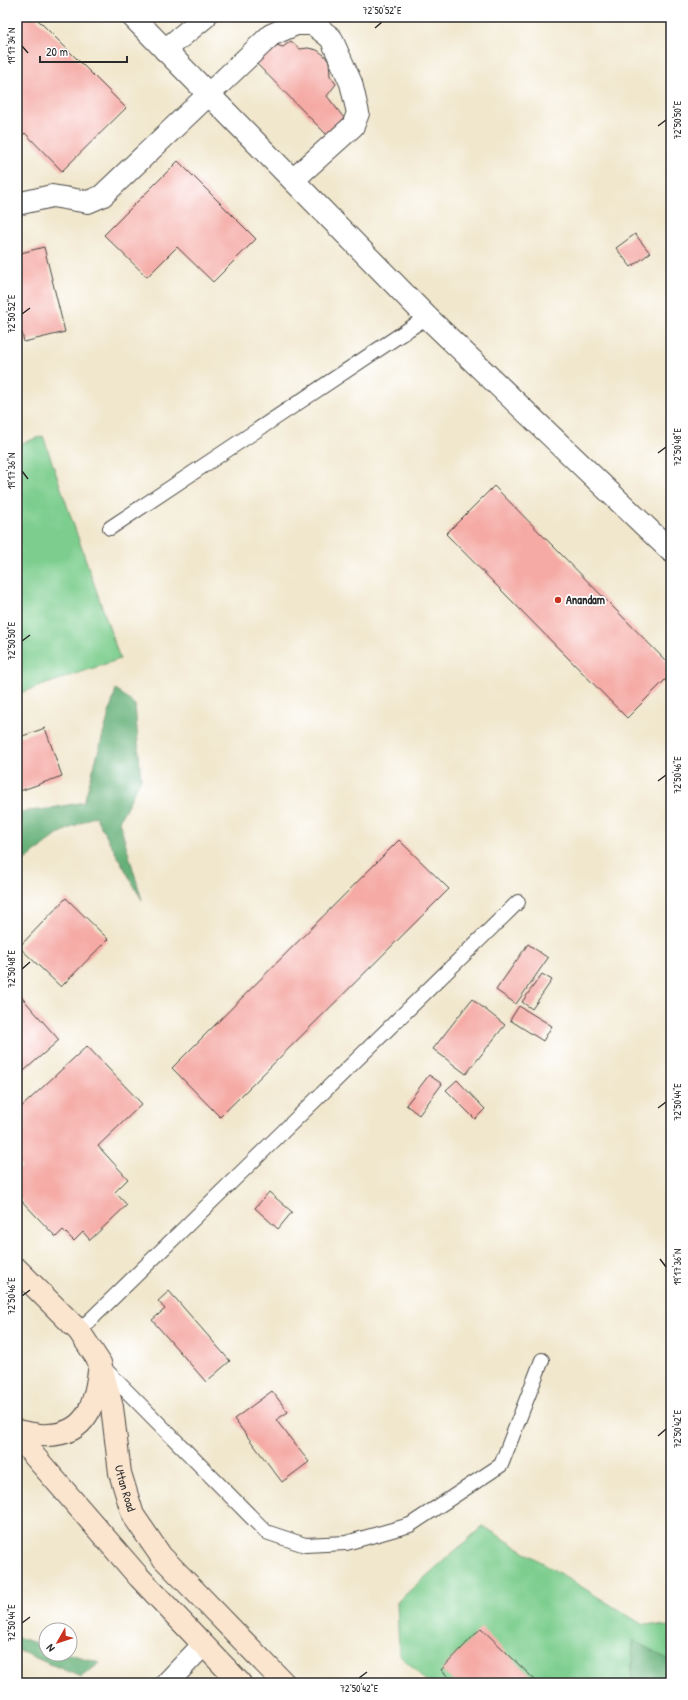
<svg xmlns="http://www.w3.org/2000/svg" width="688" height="1700" viewBox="0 0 688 1700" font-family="'Patrick Hand',sans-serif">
	<rect width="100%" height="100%" fill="#fff"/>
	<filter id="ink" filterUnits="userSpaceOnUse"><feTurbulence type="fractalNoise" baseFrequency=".025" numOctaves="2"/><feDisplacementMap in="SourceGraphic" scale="8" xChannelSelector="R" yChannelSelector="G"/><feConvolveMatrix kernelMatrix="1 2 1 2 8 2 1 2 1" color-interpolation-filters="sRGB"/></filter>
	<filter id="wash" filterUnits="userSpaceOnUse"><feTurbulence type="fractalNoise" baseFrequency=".012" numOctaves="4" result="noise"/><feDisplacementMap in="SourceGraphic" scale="16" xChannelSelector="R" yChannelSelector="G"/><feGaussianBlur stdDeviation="0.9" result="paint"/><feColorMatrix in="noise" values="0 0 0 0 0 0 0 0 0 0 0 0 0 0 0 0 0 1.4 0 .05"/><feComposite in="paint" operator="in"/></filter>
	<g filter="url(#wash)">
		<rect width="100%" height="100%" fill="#f1e7cd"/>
		<g fill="#7dce8e" stroke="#547c5c">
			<polygon points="43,436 120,659 17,694 17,445"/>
			<polygon points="483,1526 640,1623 671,1627 671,1683 428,1683 399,1654 397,1602"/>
		</g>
		<g fill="#66b179" stroke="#486e52">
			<polygon points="116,689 135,705 141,779 119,821 142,900 95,816 60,833 17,866 17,812 47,809 84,802"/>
			<polygon points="17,1637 46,1646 46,1654 70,1654 100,1663 81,1677 17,1650"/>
			<polygon points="633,1640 671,1661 671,1683 631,1683"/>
		</g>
		<g id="blocks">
			<g fill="#f5aaa5">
				<polygon points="18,17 35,17 126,108 62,171 25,133 17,140"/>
				<polygon points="291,41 300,49 308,48 317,50 324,55 329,62 330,76 336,84 327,96 344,118 327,135 252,59 269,43 283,47"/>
				<polygon points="178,161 256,239 213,282 177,247 147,277 104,235"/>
				<polygon points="635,234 650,253 631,267 616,248"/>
				<polygon points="44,247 65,332 24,342 22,333 17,334 17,254"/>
				<polygon points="494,486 671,666 671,674 627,718 446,534"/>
				<polygon points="45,728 62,776 17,792 17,738"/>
				<polygon points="399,840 449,889 220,1117 172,1068"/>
				<polygon points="66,898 108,939 61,987 19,947"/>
				<polygon points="528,944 548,958 516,1004 496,990"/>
				<polygon points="542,974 552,980 532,1009 522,1002"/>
				<polygon points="17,992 59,1040 17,1077"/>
				<polygon points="472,999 505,1025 466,1074 433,1049"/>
				<polygon points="519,1006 552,1026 543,1041 510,1020"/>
				<polygon points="87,1046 142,1104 98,1146 128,1179 115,1192 127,1205 90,1240 83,1232 74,1241 63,1230 56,1237 17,1196 17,1171 22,1166 17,1161 17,1111"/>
				<polygon points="429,1075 442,1084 419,1115 406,1105"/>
				<polygon points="457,1080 485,1109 475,1119 446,1090"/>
				<polygon points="269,1192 292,1212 278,1229 255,1208"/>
				<polygon points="169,1291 230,1361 206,1382 152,1320 165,1309 158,1301"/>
				<polygon points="272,1391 288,1412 276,1420 309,1462 282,1482 234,1419"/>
				<polygon points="481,1628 538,1683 455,1683 441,1670"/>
			</g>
		</g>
	</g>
	<g filter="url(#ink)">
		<use href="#blocks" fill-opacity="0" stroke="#494743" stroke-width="1"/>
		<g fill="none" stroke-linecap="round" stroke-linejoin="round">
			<g stroke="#494743" stroke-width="16">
				<g id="service">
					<polyline points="110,528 427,317"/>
					<polyline points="79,1331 518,902"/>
					<polyline points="103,1367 266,1532 305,1545 346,1543 410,1525 501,1465 542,1360"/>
				</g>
			</g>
			<g stroke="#494743" stroke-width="24">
				<g id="minor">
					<polyline points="133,17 427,317 671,551"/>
					<polyline points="165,50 205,17"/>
					<polyline points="17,204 52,196 88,202 102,196 271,35 296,24 313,24 331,38 351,83 358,113 353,126 293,180"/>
					<polyline points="167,1683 203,1645"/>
				</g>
			</g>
			<g stroke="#494743" stroke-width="24">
				<g id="secondary">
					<path id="s1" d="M17,1269l62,62 21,32 12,44 8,66 13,42 28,41 123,127"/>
					<path d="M17,1431c10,2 21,5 31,4 39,-1 47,-31 51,-64"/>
					<polyline points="17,1436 139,1577 240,1683"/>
				</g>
			</g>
			<use href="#service" stroke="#fff" stroke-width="14"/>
			<use href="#minor" stroke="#fff" stroke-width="22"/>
			<use href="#secondary" stroke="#fbe5cf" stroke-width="22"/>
		</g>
	</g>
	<path fill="none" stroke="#2b2b2b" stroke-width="1.5" d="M375,28l7,-6M22,46l6,7M658,126l8,-6M22,314l8,-6M658,453l8,-6M22,471l6,8M22,641l8,-6M658,781l8,-6M22,969l8,-7M658,1108l8,-6M660,1259l6,8M22,1296l8,-6M658,1436l8,-7M22,1623l8,-6M359,1678l8,-6"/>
	<circle fill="#c8321e" stroke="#fff" stroke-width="1.5" cx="558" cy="600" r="4"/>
	<g text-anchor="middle" stroke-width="3.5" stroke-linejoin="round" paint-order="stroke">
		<g font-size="12" font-weight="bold" fill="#2b2b2b" stroke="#fff" text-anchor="start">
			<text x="566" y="604">Anandam</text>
		</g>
		<g font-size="12" fill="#2b2b2b" stroke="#fff">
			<text dy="4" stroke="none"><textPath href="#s1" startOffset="254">Uttan Road</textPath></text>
		</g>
	</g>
	<rect width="688" height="1700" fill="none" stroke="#fff" stroke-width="44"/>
	<g transform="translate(58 1642) rotate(231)"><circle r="19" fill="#ffffff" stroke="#aaaaaa"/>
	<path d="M0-3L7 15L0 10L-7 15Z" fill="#c8321e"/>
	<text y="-6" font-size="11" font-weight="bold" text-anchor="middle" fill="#2b2b2b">N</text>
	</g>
	<path d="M40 56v6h87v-6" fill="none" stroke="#2b2b2b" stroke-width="2"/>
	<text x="46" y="56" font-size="12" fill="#2b2b2b" stroke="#ffffff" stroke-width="3" paint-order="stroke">20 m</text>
	<rect x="22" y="22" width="644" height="1656" fill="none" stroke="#2b2b2b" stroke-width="1.5"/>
	<g font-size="10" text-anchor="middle" fill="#2b2b2b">
		<text x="382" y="14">72°50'52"E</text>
		<text transform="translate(11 46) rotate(-90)" y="4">19°17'34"N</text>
		<text transform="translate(677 120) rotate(-90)" y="4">72°50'50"E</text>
		<text transform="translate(11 314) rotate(-90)" y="4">72°50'52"E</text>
		<text transform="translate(677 447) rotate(-90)" y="4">72°50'48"E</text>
		<text transform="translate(11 471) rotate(-90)" y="4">19°17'36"N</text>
		<text transform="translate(11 641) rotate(-90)" y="4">72°50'50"E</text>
		<text transform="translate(677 775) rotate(-90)" y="4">72°50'46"E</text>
		<text transform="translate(11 969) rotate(-90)" y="4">72°50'48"E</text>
		<text transform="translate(677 1102) rotate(-90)" y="4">72°50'44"E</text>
		<text transform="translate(677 1267) rotate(-90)" y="4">19°17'36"N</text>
		<text transform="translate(11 1296) rotate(-90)" y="4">72°50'46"E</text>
		<text transform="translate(677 1429) rotate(-90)" y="4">72°50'42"E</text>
		<text transform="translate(11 1623) rotate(-90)" y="4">72°50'44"E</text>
		<text x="359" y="1692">72°50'42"E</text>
	</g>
</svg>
